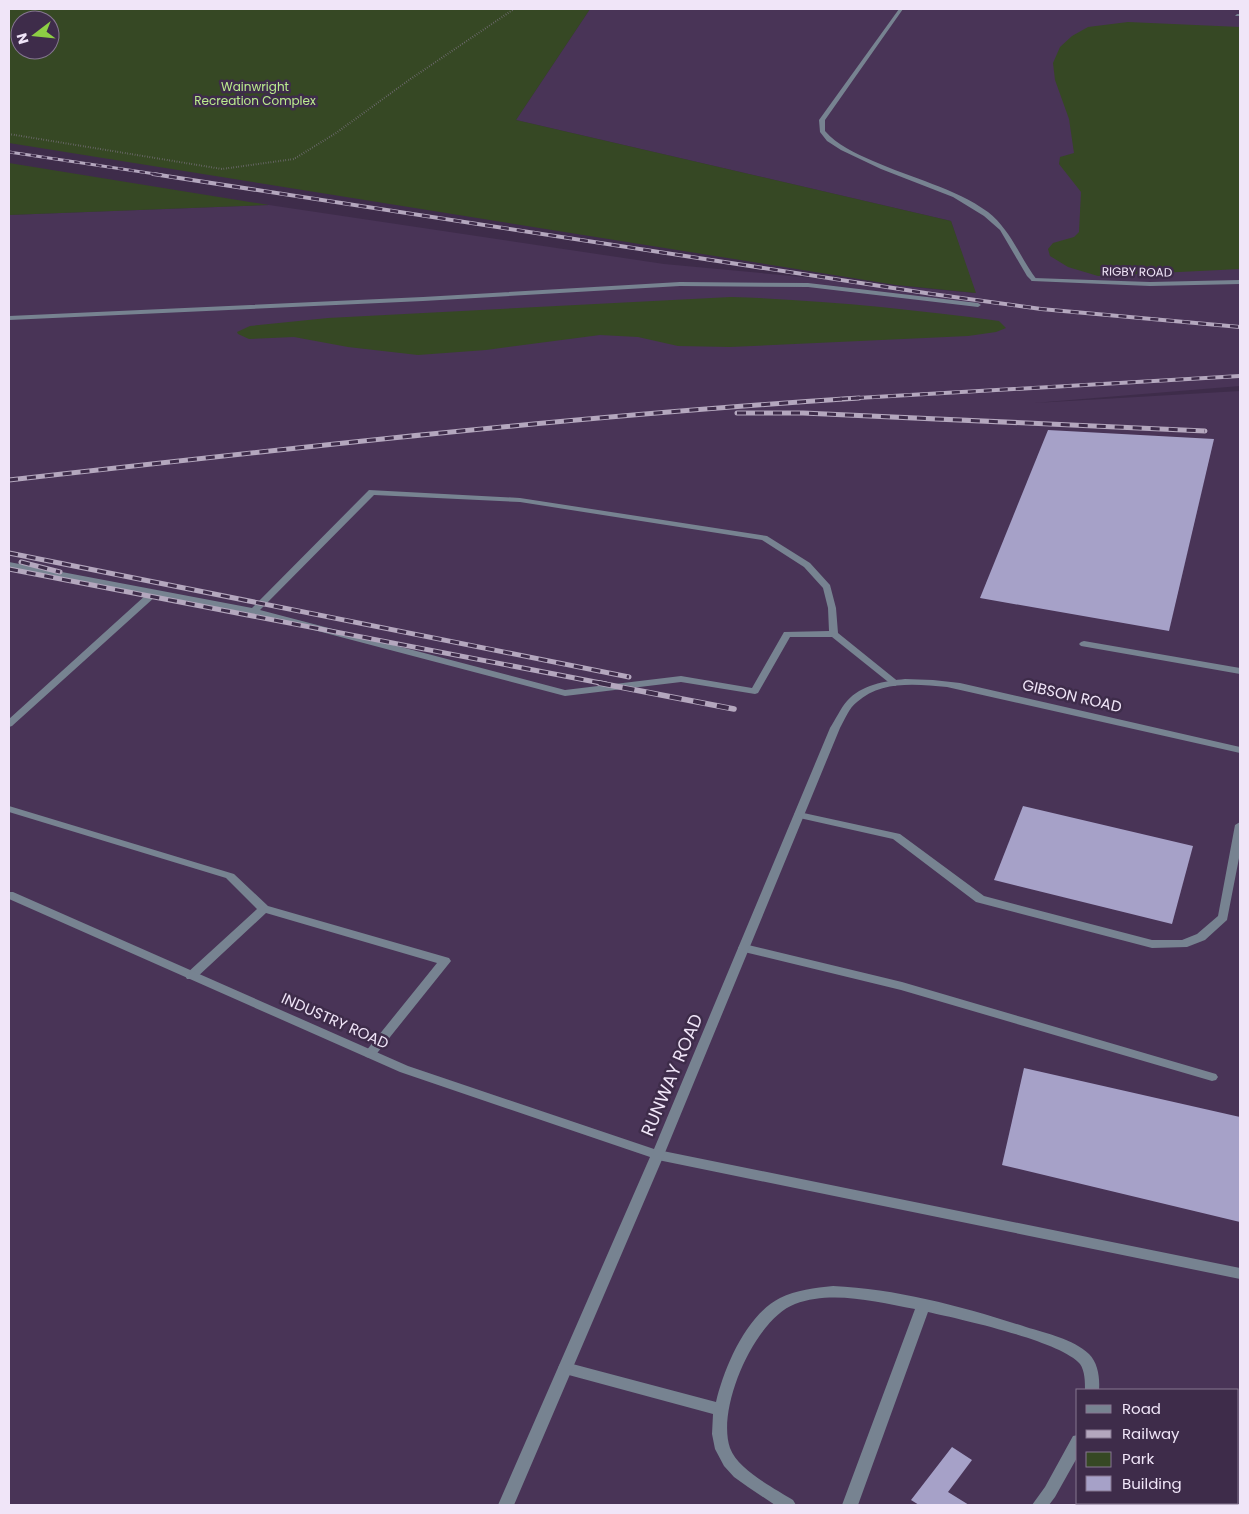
<svg xmlns="http://www.w3.org/2000/svg" width="1249" height="1514" viewBox="0 0 1249 1514" font-family="Poppins,sans-serif">
	<rect width="100%" height="100%" fill="#3e2c4a"/>
	<path fill="#493457" fill-rule="evenodd" d="M590,9h650v377l-206,17 206,-12v1114h-1231v-1290l260,-10 395,59 311,29 -24,-72 -435,-101zM1078,1390h160v113h-160z"/>
	<g fill="#364824" fill-rule="evenodd">
		<path d="M9,9h581l-74,111 435,101 25,72 -80,-8 -887,-142zM20,20h30v30h-30z"/>
		<polygon points="1128,22 1240,27 1240,269 1098,276 1068,267 1050,256 1048,249 1053,243 1074,237 1079,232 1081,192 1059,164 1060,157 1074,153 1069,119 1055,80 1053,63 1060,47 1072,36 1088,27"/>
		<polygon points="9,163 269,205 9,215"/>
		<path d="M731,297c90,3 179,12 268,24l7,7 -10,4 -28,4 -238,11 -52,-1 -40,-9 -38,-2 -114,15 -68,5 -70,-8 -54,-10 -45,2 -11,-5 -1,-2 13,-6 78,-8z"/>
	</g>
	<g fill="#a6a1c8">
		<polygon points="1048,430 1214,439 1169,631 980,598"/>
		<polygon points="1023,806 1193,846 1172,924 994,880"/>
		<polygon points="1024,1068 1240,1117 1240,1222 1002,1165"/>
		<polygon points="952,1447 972,1460 948,1492 969,1505 919,1505 911,1500"/>
	</g>
	<g fill="none" stroke-linecap="round" stroke-linejoin="round">
		<polyline stroke="#8a7b94" stroke-width="2" stroke-dasharray="0.5 2" stroke-linecap="butt" points="9,134 222,169 294,159 336,133 409,80 514,9"/>
		<g fill="#778391" fill-rule="evenodd">
			<path d="M899,9h4l-78,111v11c12,14 30,22 48,30 38,17 82,27 115,51 23,18 32,46 49,68l-1,1h-4l-5,-5 -27,-46 -16,-14 -31,-19 -72,-28 -40,-19 -14,-9 -7,-9 -1,-12z"/>
			<polygon points="1237,14 1240,14 1240,16 1235,16"/>
			<polygon points="680,282 808,283 978,303 981,305 978,307 808,287 680,286 423,301 9,320 9,316 423,297"/>
			<path d="M369,490l151,8 247,38 43,27 20,22 6,23 2,25 62,50 -5,3 -3,-1 -60,-48h-42l-32,56 -3,1 -74,-12 -116,14 -312,-82 -97,-18 -144,130 -3,1v-8l138,-125 -138,-26v-6l243,46zM374,495l146,7 242,38 42,27 19,21 5,20 1,23 -45,1 -32,56 -71,-12 -116,14 -305,-80z"/>
			<polygon points="1084,641 1240,668 1240,674 1081,646 1079,644 1081,642"/>
			<polygon points="9,806 234,874 268,906 449,958 451,961 374,1057 370,1058 366,1057 364,1054 366,1051 437,963 266,913 195,979 187,979 185,976 187,973 257,909 226,878 9,812"/>
			<polygon points="799,812 900,834 984,896 1152,940 1182,940 1197,934 1218,916 1235,825 1240,822 1240,853 1227,920 1205,940 1187,947 1152,948 976,902 893,839 795,817 794,815 795,813"/>
			<polygon points="744,944 902,982 1216,1074 1218,1077 1216,1080 1212,1081 901,990 740,951 738,948 740,945"/>
			<polygon points="658,1150 1240,1268 1240,1279 658,1160 653,1158 652,1155 653,1152"/>
			<path d="M833,1286c65,3 131,21 193,41 20,6 47,12 63,27 9,9 11,24 10,36h-14c0,-8 0,-19 -5,-26 -19,-23 -121,-45 -152,-52l-70,193h-16l73,-196c-39,-7 -82,-19 -120,-5 -40,15 -79,104 -65,144 8,22 44,40 63,52l3,5h-21l-27,-18 -14,-10 -10,-11 -9,-17 -3,-15 1,-20 -148,-40 -5,-2 -2,-4 2,-4 5,-2 151,40c8,-34 30,-87 64,-104 16,-8 35,-10 53,-12z"/>
			<polygon points="1078,1435 1078,1456 1055,1497 1049,1505 1032,1505 1045,1487 1073,1436"/>
		</g>
		<g fill="#778391" fill-rule="evenodd">
			<polygon points="1034,278 1150,282 1240,280 1240,284 1150,286 1032,281 1031,280"/>
			<path d="M905,679l28,1 27,3 280,64v6l-293,-66c-30,-3 -66,-7 -90,15 -8,6 -12,17 -17,26l-176,427 -150,350h-16l152,-348 -250,-85 -391,-173v-7h4l395,174 246,83 176,-421c6,-9 10,-19 17,-27 14,-16 38,-20 58,-22z"/>
		</g>
		<g stroke="#b4a7be" stroke-width="3">
			<polyline id="rail-far3" points="9,152 162,175"/>
		</g>
		<g stroke="#b4a7be" stroke-width="4">
			<g id="rail-far2">
				<polyline points="153,174 932,294 1041,309 1240,327"/>
				<polyline points="840,399 1240,376"/>
			</g>
		</g>
		<g stroke="#b4a7be" stroke-width="5">
			<g id="rail-far1">
				<polyline points="737,413 803,413 1205,431"/>
				<path d="M9,480c283,-32 566,-64 850,-82"/>
				<polyline points="9,553 629,677"/>
				<polyline points="21,562 60,572"/>
				<polyline points="9,569 606,684"/>
			</g>
		</g>
		<g stroke="#b4a7be" stroke-width="5.5">
			<polyline id="rail" points="599,683 734,709"/>
		</g>
		<use href="#rail-far3" stroke="#3e2c4a" stroke-width="2" stroke-dasharray="5.5" stroke-linecap="butt"/>
		<use href="#rail-far2" stroke="#3e2c4a" stroke-width="2.5" stroke-dasharray="8" stroke-linecap="butt"/>
		<use href="#rail-far1" stroke="#3e2c4a" stroke-width="3" stroke-dasharray="9" stroke-linecap="butt"/>
		<use href="#rail" stroke="#3e2c4a" stroke-width="4" stroke-dasharray="12" stroke-linecap="butt"/>
	</g>
	<g text-anchor="middle" stroke-width="5" stroke-linejoin="round" paint-order="stroke">
		<g font-size="12" fill="#bbec8e" stroke="#3e2c4a">
			<text x="255" y="91">Wainwright<tspan x="255" dy="14">Recreation Complex</tspan></text>
		</g>
		<g font-size="12" fill="#f0e5f8" stroke="#3e2c4a">
			<text transform="translate(1137 272) rotate(1)" y="4">RIGBY ROAD</text>
		</g>
		<g font-size="15" fill="#f0e5f8" stroke="#3e2c4a">
			<text transform="translate(1072 696) rotate(13)" y="5">GIBSON ROAD</text>
			<text transform="translate(335 1021) rotate(24)" y="5">INDUSTRY ROAD</text>
		</g>
		<g font-size="18" fill="#f0e5f8" stroke="#3e2c4a">
			<text transform="translate(672 1075) rotate(-67)" y="6">RUNWAY ROAD</text>
		</g>
	</g>
	<rect width="1249" height="1514" fill="none" stroke="#f0e5f8" stroke-width="20"/>
	<rect x="1076" y="1389" width="162" height="115" fill="#3e2c4a" stroke="#857690"/>
	<rect x="1086" y="1405" width="25" height="8" fill="#778391" stroke="#857690"/>
	<text x="1122" y="1414" font-size="15" fill="#f0e5f8">Road</text>
	<rect x="1086" y="1430" width="25" height="8" fill="#b4a7be" stroke="#857690"/>
	<text x="1122" y="1439" font-size="15" fill="#f0e5f8">Railway</text>
	<rect x="1086" y="1452" width="25" height="15" fill="#364824" stroke="#857690"/>
	<text x="1122" y="1464" font-size="15" fill="#f0e5f8">Park</text>
	<rect x="1086" y="1476" width="25" height="15" fill="#a6a1c8" stroke="#857690"/>
	<text x="1122" y="1489" font-size="15" fill="#f0e5f8">Building</text>
	<g transform="translate(35 35) rotate(254)"><circle r="24" fill="#3e2c4a" stroke="#857690"/>
	<path d="M0-4L9 19L0 12L-9 19Z" fill="#8dce44"/>
	<text y="-8" font-size="14" font-weight="bold" text-anchor="middle" fill="#f0e5f8">N</text>
	</g>
</svg>
